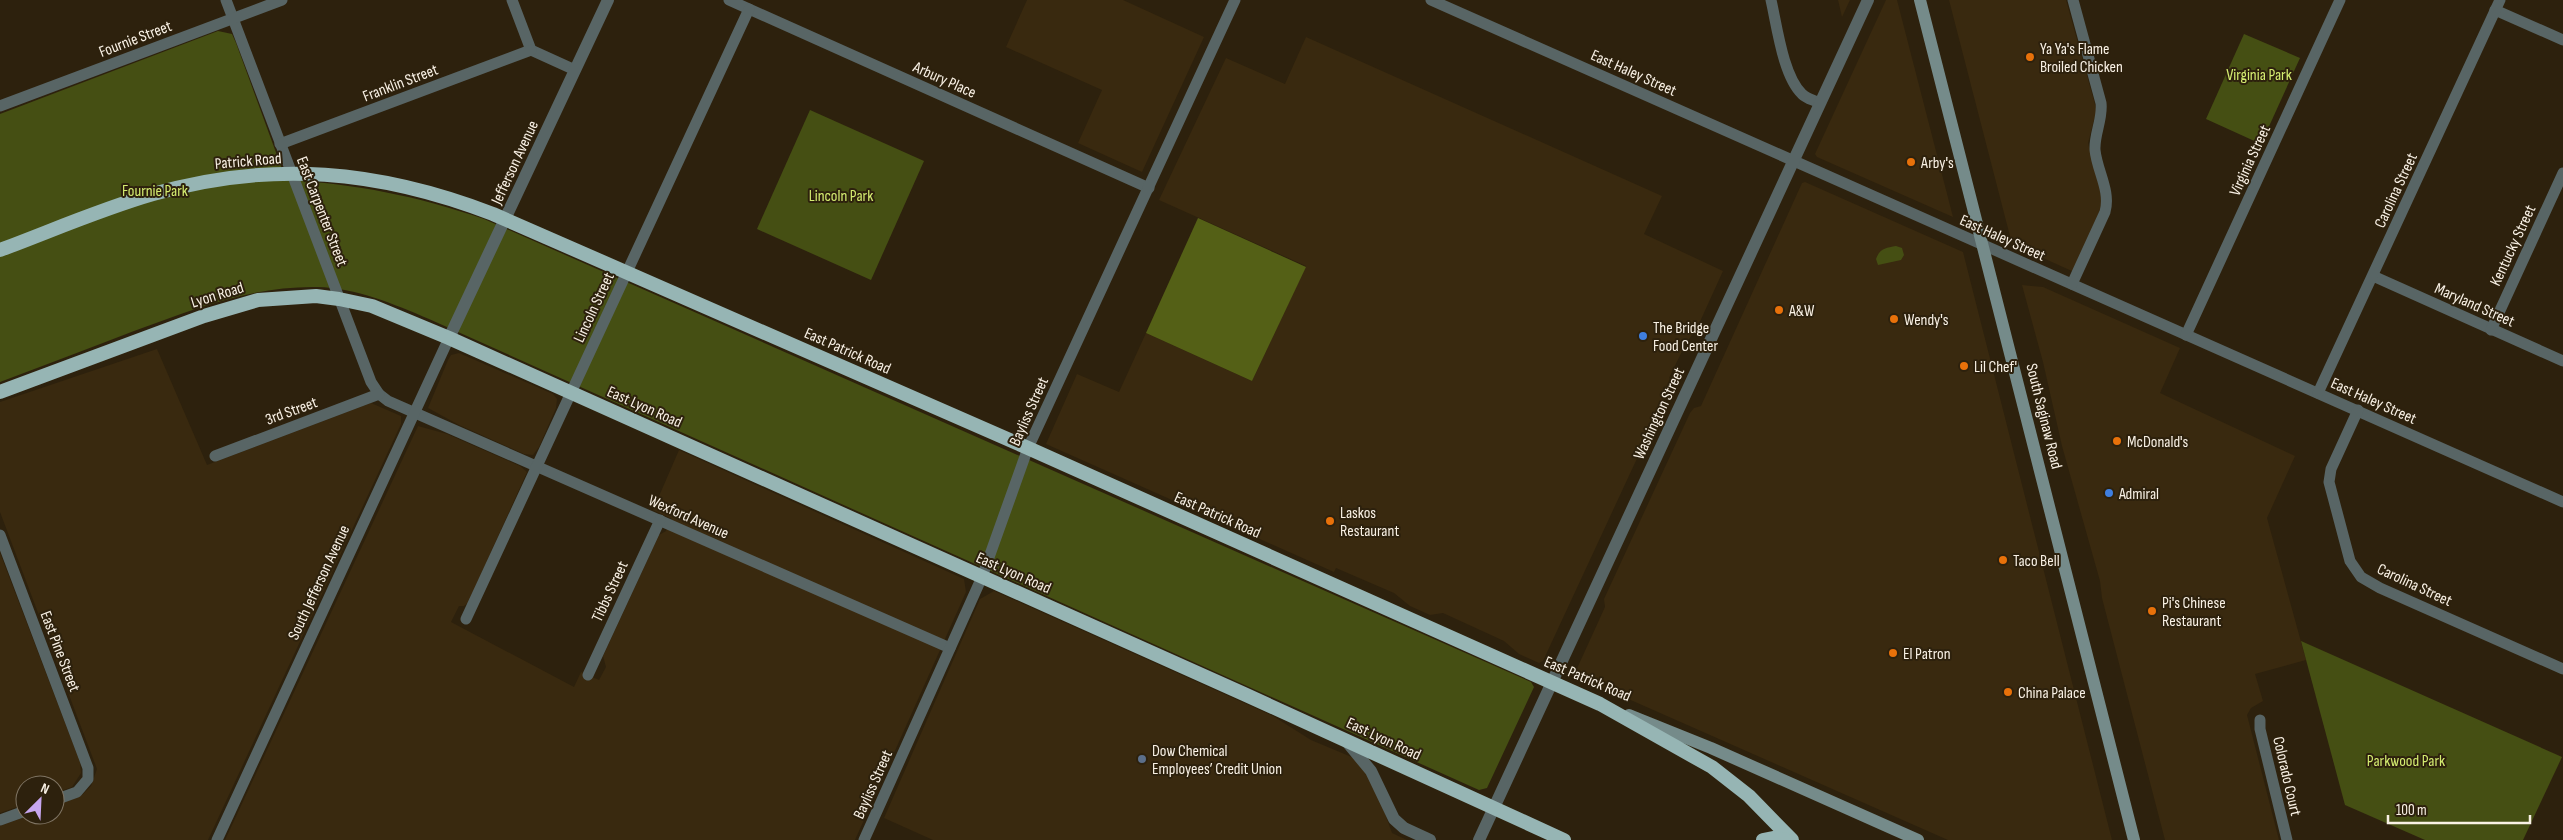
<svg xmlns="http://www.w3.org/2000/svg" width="2563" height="840" viewBox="0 0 2563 840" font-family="'Sofia Sans Condensed',sans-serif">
	<rect width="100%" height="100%" fill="#2d210d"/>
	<g fill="#39290f">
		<polygon points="1027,0 1123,0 1204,37 1142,172 1078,143 1102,90 1006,47"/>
		<polygon points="1838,0 1850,0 1842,17"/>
		<polygon points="1886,0 1897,0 1953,217 1817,157 1815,154"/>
		<polygon points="1949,0 2066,0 2096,108 2096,112 2088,143 2101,193 2101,207 2074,272 2012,244"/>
		<polygon points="1306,37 1662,196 1644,234 1723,271 1698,326 1685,345 1669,378 1673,381 1543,661 1539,663 1519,654 1504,641 1443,613 1430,615 1410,606 1394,593 1336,568 1334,572 1046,444 1077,374 1119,392 1146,333 1252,381 1306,266 1159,200 1226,58 1285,84"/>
		<polygon points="1805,182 1963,252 2112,840 1948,840 1574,675 1605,607 1604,599 1690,413 1694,408 1701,406 1802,183"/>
		<polygon points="2022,285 2043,287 2180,348 2160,393 2295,456 2267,518 2306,660 2255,674 2263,701 2251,708 2247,715 2279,840 2165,840 2102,598 2100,581 2062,446 2043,362"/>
		<polygon points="157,349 207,465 371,403 401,416 401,424 208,840 0,840 0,826 30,815 55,815 55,806 81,796 91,786 97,769 0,512 0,402"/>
		<polygon points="459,353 553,394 557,399 556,408 539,447 533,455 524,454 459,425 428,408 448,360 451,355"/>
		<polygon points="418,426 447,434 520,466 527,472 468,603 464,606 459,606 451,622 574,687 581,672 599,680 606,667 603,656 659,535 666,531 672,519 653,510 679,450 964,579 966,592 855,840 225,840"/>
		<polygon points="0,553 80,762 81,773 72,787 55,793 55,785 25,785 25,804 0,813"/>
		<polygon points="994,591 1273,716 1311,740 1354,758 1371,775 1392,833 1407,840 933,840 884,818 980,599"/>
	</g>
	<g fill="#454f13">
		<path d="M218,31l14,3 4,9 50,137c71,4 131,16 198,39l1047,463 3,5 -47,101 -8,2 -1050,-471c-35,-15 -73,-31 -112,-32 -65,-1 -123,22 -183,44 -44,17 -89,34 -134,51v-268z"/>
		<polygon points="2244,34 2300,58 2261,144 2206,119"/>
		<polygon points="810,110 924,161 871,280 757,229"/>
		<path d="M1896,246l6,2 2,7 -3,5 -23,5 -2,-6c4,-11 10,-11 20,-13z"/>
		<polygon points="2301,641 2562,757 2523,840 2425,840 2345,805"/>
	</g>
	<polygon fill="#546016" points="1198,218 1306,267 1252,381 1146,333"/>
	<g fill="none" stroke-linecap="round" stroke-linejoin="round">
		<g stroke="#586565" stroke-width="11">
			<polyline points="226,0 371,382 379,394 388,401 950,648"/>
			<polyline points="512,0 531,50 575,70"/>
			<polyline points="729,0 1149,188"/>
			<polyline points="1431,0 2563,502"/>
			<path d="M1771,0c6,26 12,76 31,94 5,5 12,6 17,9"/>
			<polyline points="2495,10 2563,40"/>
			<polyline points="0,106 282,0"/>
			<polyline points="280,144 531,50"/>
			<polyline points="2373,276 2563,361"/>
			<path d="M2072,284l33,-72c6,-21 -8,-41 -10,-62 -1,-16 8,-31 6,-47l-28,-103"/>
			<polyline points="2491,330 2563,173"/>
			<polyline points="2186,335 2340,0"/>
			<polyline points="2318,393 2500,0"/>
			<polyline points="2358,410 2331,469 2329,482 2350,561 2361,577 2380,588 2563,669"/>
			<polyline points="215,456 379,394"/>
			<polyline points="0,535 88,768 88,779 77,792 55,800"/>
			<polyline points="466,619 749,9"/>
			<polyline points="588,675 660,520"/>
			<polyline points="2260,720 2260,729 2287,840"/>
			<polyline points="0,820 25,811"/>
			<polyline points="217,840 449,338"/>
			<polyline points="864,840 982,577 1028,448 1235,0"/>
		</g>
		<g stroke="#586565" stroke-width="12">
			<polyline points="449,338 608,0"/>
			<polyline points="1347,742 1371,771 1394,819 1404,828 1430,840"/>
			<polyline points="1479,840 1868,0"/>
		</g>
		<g stroke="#758b8a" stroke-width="12">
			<polyline points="1920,0 2134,840"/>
			<polyline points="1629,715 1711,748 1918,840"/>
		</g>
		<g stroke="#96b5b4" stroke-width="14">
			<path d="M0,250c51,-19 101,-41 153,-56 119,-34 226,-24 340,20l535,234 572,256 112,63 37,29 43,44"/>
			<polyline points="0,392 204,316 258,300 316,296 339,299 372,306 449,338 1244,694 1564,840"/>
			<polyline points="1763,840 1773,838 1786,840"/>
		</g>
	</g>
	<g fill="#e8710a" stroke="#2d210d" stroke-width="2">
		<circle cx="2030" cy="57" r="5"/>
		<circle cx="1911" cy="162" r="5"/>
		<circle cx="1779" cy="310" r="5"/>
		<circle cx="1894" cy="319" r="5"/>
		<circle cx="1964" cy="366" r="5"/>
		<circle cx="2117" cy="441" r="5"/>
		<circle cx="1330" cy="521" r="5"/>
		<circle cx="2003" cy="560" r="5"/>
		<circle cx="2152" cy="611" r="5"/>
		<circle cx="1893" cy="653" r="5"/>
		<circle cx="2008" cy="692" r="5"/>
	</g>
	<g fill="#3f7fe0" stroke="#2d210d" stroke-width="2">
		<circle cx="1643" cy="336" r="5"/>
		<circle cx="2109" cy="493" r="5"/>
	</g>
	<circle fill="#5c6f8a" stroke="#2d210d" stroke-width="2" cx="1142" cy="759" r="5"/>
	<g text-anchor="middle" stroke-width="4" stroke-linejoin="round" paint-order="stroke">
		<g font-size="16" fill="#f9f1e5" stroke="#2d210d">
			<text transform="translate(135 38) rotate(-21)" y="6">Fournie Street</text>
			<text transform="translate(1634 72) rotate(24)" y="6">East Haley Street</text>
			<text transform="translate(945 79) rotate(24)" y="6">Arbury Place</text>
			<text transform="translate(400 82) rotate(-21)" y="6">Franklin Street</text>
			<text transform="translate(248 160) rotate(-5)" y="6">Patrick Road</text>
			<text transform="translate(2249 160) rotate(-65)" y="6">Virginia Street</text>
			<text transform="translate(514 162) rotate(-65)" y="6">Jefferson Avenue</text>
			<text transform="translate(2395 190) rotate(-65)" y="6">Carolina Street</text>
			<text transform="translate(323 211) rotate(69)" y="6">East Carpenter Street</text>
			<text transform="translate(2003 237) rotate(24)" y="6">East Haley Street</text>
			<text transform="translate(2512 245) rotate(-65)" y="6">Kentucky Street</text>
			<text transform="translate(217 294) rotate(-17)" y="6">Lyon Road</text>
			<text transform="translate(2475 304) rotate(24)" y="6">Maryland Street</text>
			<text transform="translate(593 307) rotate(-65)" y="6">Lincoln Street</text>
			<text transform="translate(848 350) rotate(24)" y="6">East Patrick Road</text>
			<text transform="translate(2374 400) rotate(24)" y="6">East Haley Street</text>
			<text transform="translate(645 406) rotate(24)" y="6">East Lyon Road</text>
			<text transform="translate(291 410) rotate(-20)" y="6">3rd Street</text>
			<text transform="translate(1028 411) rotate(-66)" y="6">Bayliss Street</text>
			<text transform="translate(1658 413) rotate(-65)" y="6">Washington Street</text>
			<text transform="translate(2045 416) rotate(76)" y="6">South Saginaw Road</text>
			<text transform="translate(1218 514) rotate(24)" y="6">East Patrick Road</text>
			<text transform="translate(689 516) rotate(24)" y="6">Wexford Avenue</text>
			<text transform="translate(1014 572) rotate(24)" y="6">East Lyon Road</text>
			<text transform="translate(318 582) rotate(-65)" y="6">South Jefferson Avenue</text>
			<text transform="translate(2415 584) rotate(25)" y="6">Carolina Street</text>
			<text transform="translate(609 591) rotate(-65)" y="6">Tibbs Street</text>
			<text transform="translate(61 651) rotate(69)" y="6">East Pine Street</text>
			<text transform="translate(1588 678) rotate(23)" y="6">East Patrick Road</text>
			<text transform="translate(1384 738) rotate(25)" y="6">East Lyon Road</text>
			<text transform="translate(2288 776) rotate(77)" y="6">Colorado Court</text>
			<text transform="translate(872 784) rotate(-66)" y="6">Bayliss Street</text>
		</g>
		<g font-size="16" fill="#f9f1e5" stroke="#2d210d" text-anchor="start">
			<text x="2040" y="54">Ya Ya's Flame<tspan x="2040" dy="18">Broiled Chicken</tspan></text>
			<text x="1921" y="168">Arby's</text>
			<text x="1789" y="316">A&amp;W</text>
			<text x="1904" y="325">Wendy's</text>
			<text x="1653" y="333">The Bridge<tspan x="1653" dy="18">Food Center</tspan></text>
			<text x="1974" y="372">Lil Chef'</text>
			<text x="2127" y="447">McDonald's</text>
			<text x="2119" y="499">Admiral</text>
			<text x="1340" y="518">Laskos<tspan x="1340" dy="18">Restaurant</tspan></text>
			<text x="2013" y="566">Taco Bell</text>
			<text x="2162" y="608">Pi's Chinese<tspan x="2162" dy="18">Restaurant</tspan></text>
			<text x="1903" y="659">El Patron</text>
			<text x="2018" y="698">China Palace</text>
			<text x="1152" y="756">Dow Chemical<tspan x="1152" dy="18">Employees’ Credit Union</tspan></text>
		</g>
		<g font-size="16" fill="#d5ed71" stroke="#2d210d">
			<text x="2259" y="80">Virginia Park</text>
			<text x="155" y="196">Fournie Park</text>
			<text x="841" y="201">Lincoln Park</text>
			<text x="2406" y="766">Parkwood Park</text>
		</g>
	</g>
	<g transform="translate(40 800) rotate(24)"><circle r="24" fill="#2d210d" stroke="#7f7463"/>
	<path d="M0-4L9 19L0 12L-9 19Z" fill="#c7a6ef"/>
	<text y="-8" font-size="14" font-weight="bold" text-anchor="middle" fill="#f9f1e5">N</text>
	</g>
	<path d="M2388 815v8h142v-8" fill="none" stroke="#f9f1e5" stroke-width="2.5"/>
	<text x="2396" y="815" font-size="15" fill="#f9f1e5" stroke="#2d210d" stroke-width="4" paint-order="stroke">100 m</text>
</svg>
